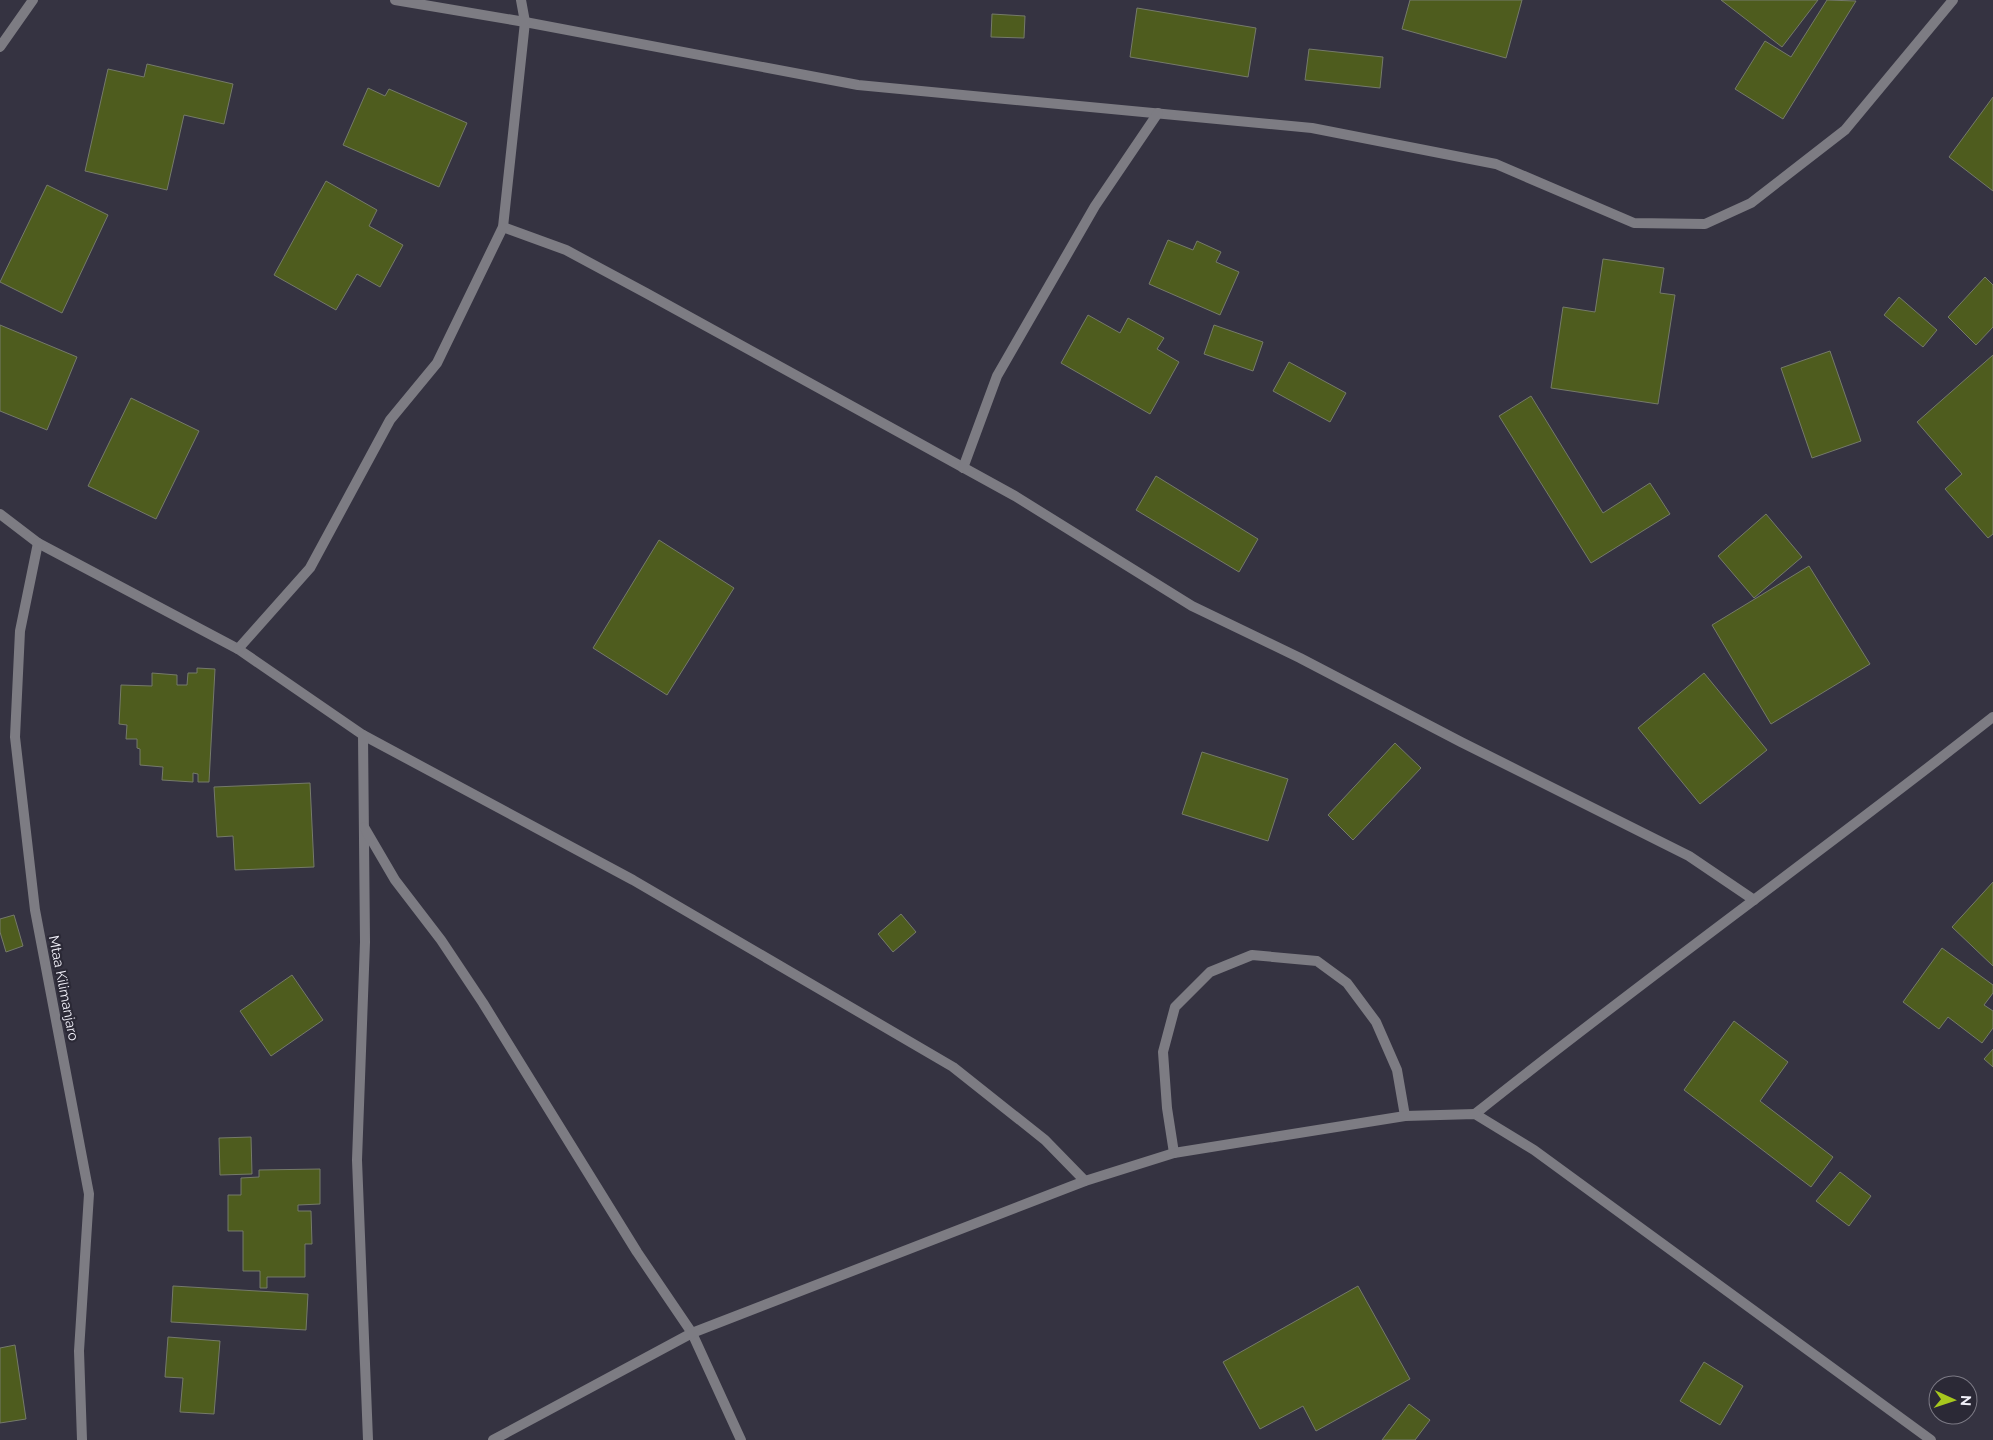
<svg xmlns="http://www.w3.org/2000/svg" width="1993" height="1440" viewBox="0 0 1993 1440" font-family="Raleway,sans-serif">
	<rect width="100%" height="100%" fill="#353341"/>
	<g fill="#4e5c1e" stroke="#757a6a">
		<polygon points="1410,0 1522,0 1506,58 1402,29"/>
		<polygon points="1721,0 1818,0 1782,47"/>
		<polygon points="1827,0 1856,1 1783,119 1735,89 1765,41 1791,57"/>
		<polygon points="1137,8 1256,28 1248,77 1130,57"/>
		<polygon points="992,14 1025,16 1024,38 991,37"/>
		<polygon points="1309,49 1383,57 1380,88 1305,80"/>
		<polygon points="147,64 233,84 224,124 184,115 167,190 85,171 108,69 144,77"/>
		<polygon points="368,88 385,96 389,89 467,123 439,187 343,145"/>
		<polygon points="1993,97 1993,191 1949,157"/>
		<polygon points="326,181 377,210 369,226 403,245 380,287 357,274 336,310 274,275"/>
		<polygon points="47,185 108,215 62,313 0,282"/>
		<polygon points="1168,240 1193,250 1197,241 1221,252 1216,262 1239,272 1220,315 1149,284"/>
		<polygon points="1603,259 1664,268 1660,293 1675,295 1658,404 1551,388 1563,307 1595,312"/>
		<polygon points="1985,277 1993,285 1993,327 1976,345 1948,317"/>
		<polygon points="1899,297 1937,330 1923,347 1884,315"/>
		<polygon points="1088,315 1120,333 1128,318 1164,338 1157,349 1179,362 1150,414 1061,363"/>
		<polygon points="0,325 77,357 47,430 0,411"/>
		<polygon points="1214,325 1263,342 1253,371 1204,354"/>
		<polygon points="1830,351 1861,441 1812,458 1781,368"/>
		<polygon points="1993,355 1993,534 1988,538 1945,489 1962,474 1917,422"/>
		<polygon points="1289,362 1346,393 1330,422 1273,391"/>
		<polygon points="1531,396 1603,513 1650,483 1670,514 1591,563 1499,416"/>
		<polygon points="131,398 199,431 156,519 88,486"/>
		<polygon points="1156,476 1258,539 1239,572 1136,510"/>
		<polygon points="1766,514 1802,557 1754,598 1718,556"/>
		<polygon points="659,540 734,588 667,695 593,648"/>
		<polygon points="1809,566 1870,664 1771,724 1712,625"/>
		<polygon points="197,668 215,669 209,782 198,782 198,774 193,773 193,782 162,780 163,767 140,765 140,749 137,748 137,739 126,739 127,725 119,724 121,685 152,686 152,673 177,675 177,685 187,685 188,673 197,673"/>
		<polygon points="1704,673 1767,750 1700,804 1638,728"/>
		<polygon points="1395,743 1421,768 1353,840 1328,815"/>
		<polygon points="1202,752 1288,779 1268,841 1182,814"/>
		<polygon points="310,783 314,867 235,870 233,836 217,837 214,787"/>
		<polygon points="1993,882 1993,966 1952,927"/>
		<polygon points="901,914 916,932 893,952 878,934"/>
		<polygon points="14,915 23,946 6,952 0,932 0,919"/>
		<polygon points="1942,948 1993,985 1993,993 1984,1005 1993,1011 1993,1028 1982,1043 1948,1017 1939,1029 1903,1002"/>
		<polygon points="292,975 323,1020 271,1056 240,1011"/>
		<polygon points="1734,1021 1788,1062 1760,1101 1833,1157 1811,1187 1684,1090"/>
		<polygon points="1993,1049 1993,1067 1984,1059"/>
		<polygon points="251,1137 252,1174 220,1175 219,1138"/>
		<polygon points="320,1169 320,1204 298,1205 298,1211 311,1211 312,1244 305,1244 305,1277 267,1277 267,1288 260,1288 260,1271 243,1271 243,1231 228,1231 228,1195 241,1195 241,1178 259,1177 259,1170"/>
		<polygon points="1840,1172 1871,1196 1849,1226 1816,1201"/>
		<polygon points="173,1286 308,1294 306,1330 171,1322"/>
		<polygon points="1358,1286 1410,1379 1316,1431 1303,1406 1260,1429 1223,1362"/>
		<polygon points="168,1337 220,1341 214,1414 180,1412 183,1378 165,1377"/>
		<polygon points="15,1345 26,1419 0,1423 0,1348"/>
		<polygon points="1704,1362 1743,1386 1720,1425 1680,1401"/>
		<polygon points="1409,1404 1430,1420 1415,1440 1382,1440"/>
	</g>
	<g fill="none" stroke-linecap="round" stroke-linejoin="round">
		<polyline stroke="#7d7c83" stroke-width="10" points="1174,1153 1167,1108 1163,1052 1175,1007 1210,972 1252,955 1317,961 1347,983 1376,1022 1397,1070 1405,1116"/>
		<g stroke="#7d7c83" stroke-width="10">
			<polyline points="395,0 525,22 858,85 1312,128 1496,164 1634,223 1705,224 1751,203 1845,130 1953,0"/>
			<polyline points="0,47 33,0"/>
			<polyline points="503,227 566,250 646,293 1015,496 1192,606 1300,658 1461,742 1689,856 1754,900"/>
			<polyline points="963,468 997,376 1095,206 1158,113"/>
			<polyline points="0,514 38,543 238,649 363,735 633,880 953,1067 1045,1140 1085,1181"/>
			<polyline points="38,543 20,631 15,737 35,910 89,1194 79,1351 82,1440"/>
			<polyline points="238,649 310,568 390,420 437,363 503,227 525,22 521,0"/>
			<polyline points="363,735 365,942 357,1160 368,1440"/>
			<polyline points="364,827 395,880 441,940 483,1003 637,1252 692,1333 741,1440"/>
			<path d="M1475,1114c170,-136 347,-262 518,-397"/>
		</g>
		<polyline stroke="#7d7c83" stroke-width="10" points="493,1440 692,1333 1085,1181 1174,1153 1405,1116 1475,1114 1534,1150 1931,1440"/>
	</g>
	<g text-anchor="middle" stroke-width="4.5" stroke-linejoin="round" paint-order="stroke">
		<g font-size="14" fill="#f2f1fa" stroke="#2b2936">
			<text transform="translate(64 988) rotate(79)" y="5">Mtaa Kilimanjaro</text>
		</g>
	</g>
	<g transform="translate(1953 1400) rotate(93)"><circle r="24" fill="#2b2936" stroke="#7b7984"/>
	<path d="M0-4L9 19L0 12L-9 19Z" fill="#a7c81e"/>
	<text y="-8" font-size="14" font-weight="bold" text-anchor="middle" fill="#f2f1fa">N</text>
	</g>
</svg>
